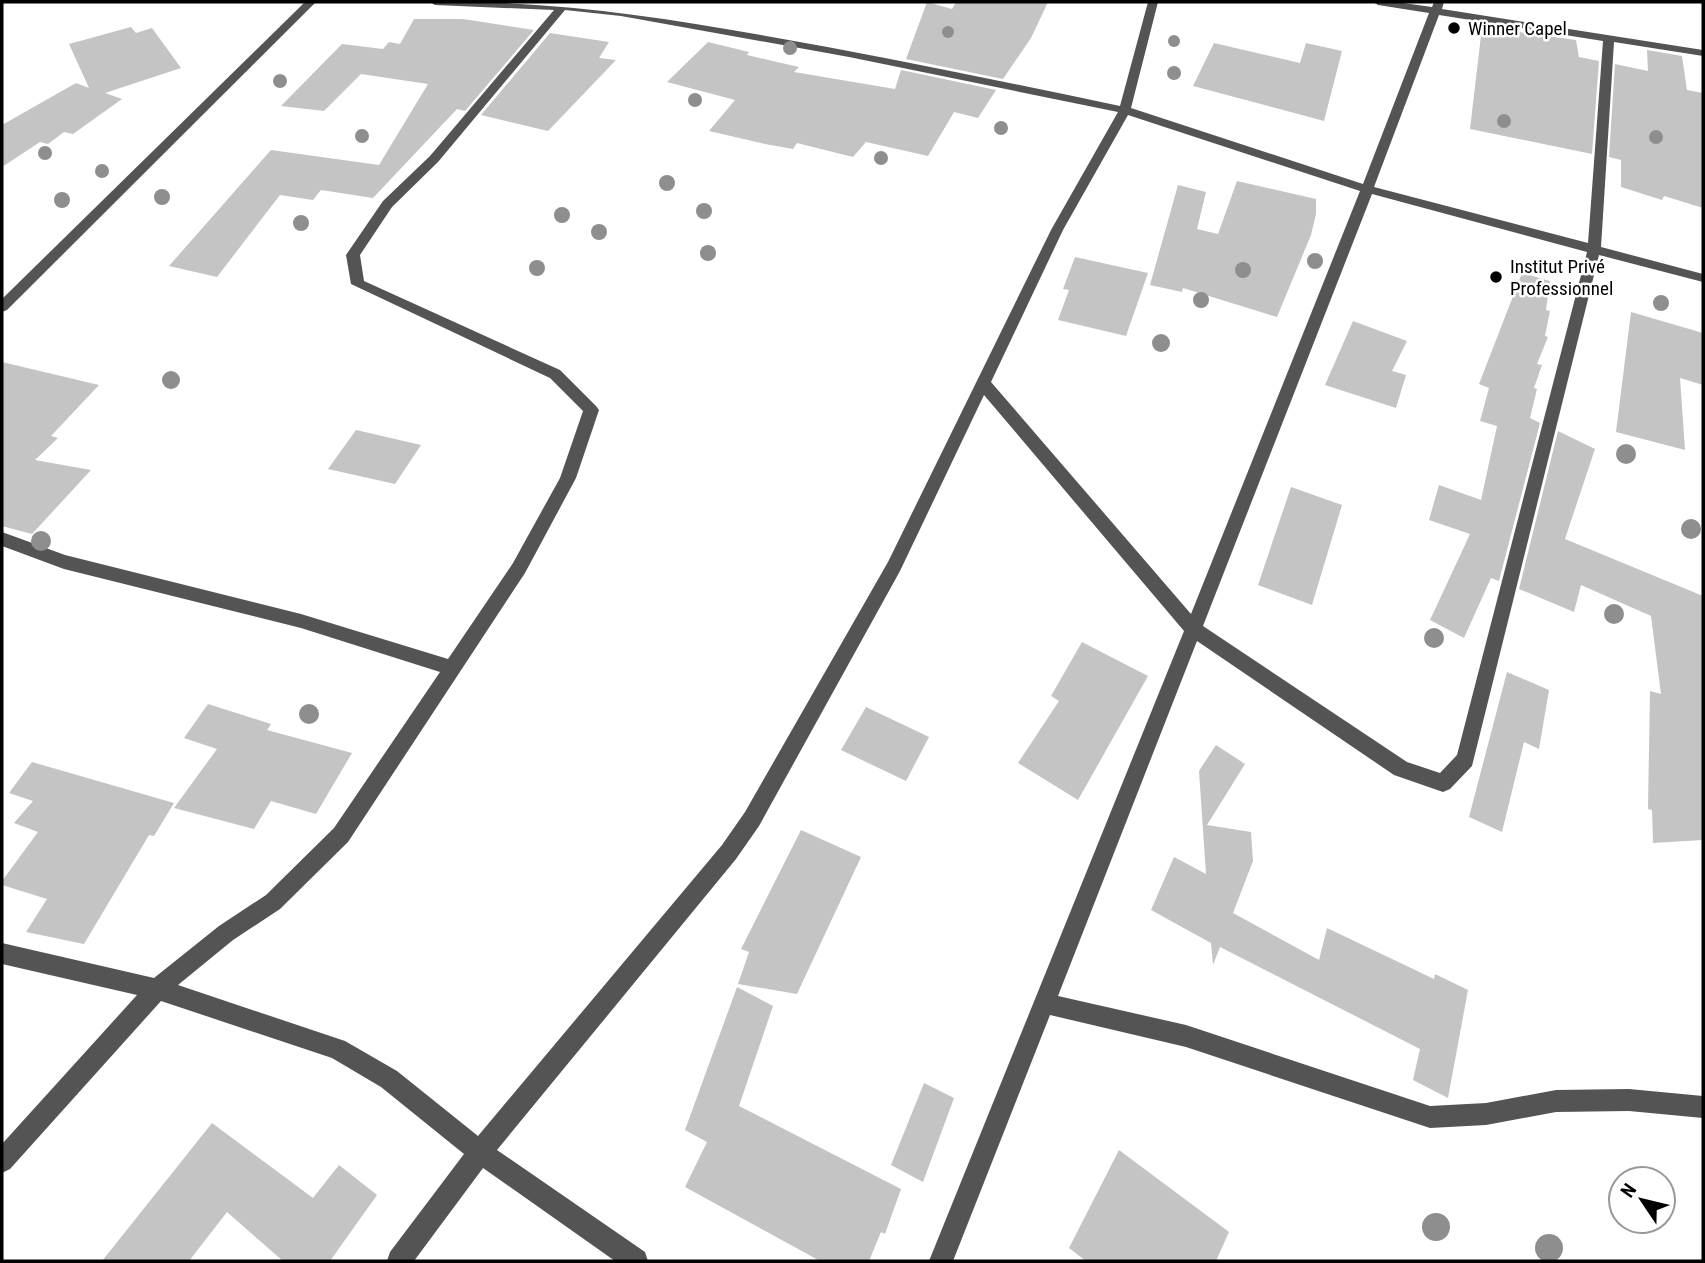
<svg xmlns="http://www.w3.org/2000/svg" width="1705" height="1263" viewBox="0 0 1705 1263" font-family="'Roboto Condensed',sans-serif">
	<rect width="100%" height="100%" fill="#fff"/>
	<g fill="#c4c4c4">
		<polygon points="927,2 952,9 956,2 1048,2 1031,38 1003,79 906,59"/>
		<polygon points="414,19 463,19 534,30 465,111 457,109 373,198 321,190 313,200 280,195 217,277 169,266 271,150 379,165 428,84 361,74 324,111 281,106 342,44 383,49 389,42 400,44"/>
		<polygon points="131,27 136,33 152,28 181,68 105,93 122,99 73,134 64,132 48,144 40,142 2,167 2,125 76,83 89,88 69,44"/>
		<polygon points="1482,27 1576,40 1579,57 1599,61 1592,154 1470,129"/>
		<polygon points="550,33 609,42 599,58 616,60 548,131 481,115"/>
		<polygon points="708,42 749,52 747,55 799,67 794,72 895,89 901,70 996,90 978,118 954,112 928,156 866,142 853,157 797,143 793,149 765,144 709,131 735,100 667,82"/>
		<polygon points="1214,43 1300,63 1306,43 1342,51 1324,121 1193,86"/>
		<polygon points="1647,50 1682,56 1687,90 1703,93 1703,208 1664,196 1662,200 1621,187 1621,160 1609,157 1615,64 1648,71"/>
		<polygon points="1237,181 1316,199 1316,214 1311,235 1277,317 1183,288 1182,292 1150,285 1178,185 1206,192 1197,229 1218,234"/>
		<polygon points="1075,257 1148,273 1126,336 1058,320 1069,290 1063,289"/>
		<polygon points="1522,273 1550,281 1546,310 1550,311 1545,336 1548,337 1537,364 1542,365 1534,388 1537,389 1530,418 1540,423 1499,581 1491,578 1464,638 1430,620 1470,534 1429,520 1439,485 1481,500 1497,426 1480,421 1489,388 1479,384"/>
		<polygon points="1631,312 1703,333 1703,385 1680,378 1685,450 1616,432"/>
		<polygon points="1353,321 1407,341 1392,371 1406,375 1396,408 1325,385"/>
		<polygon points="2,362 99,385 51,436 58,438 35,460 91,470 32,534 2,526"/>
		<polygon points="356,430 421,445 395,484 328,469"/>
		<polygon points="1558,431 1595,449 1565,539 1703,596 1703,840 1653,843 1652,810 1648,809 1650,691 1661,694 1651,616 1581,585 1574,612 1519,589"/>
		<polygon points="1291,487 1342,505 1312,605 1258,585"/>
		<polygon points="1082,642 1148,676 1078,800 1018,763 1059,701 1051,696"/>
		<polygon points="1507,672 1549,690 1539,749 1524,742 1502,832 1469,817"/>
		<polygon points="208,704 271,724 267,730 352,753 316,814 271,801 254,829 174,808 217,749 184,738"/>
		<polygon points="866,707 929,737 906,781 841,750"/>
		<polygon points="1216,745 1245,764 1207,825 1251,832 1253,861 1233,913 1319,960 1327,928 1434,979 1435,974 1468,990 1448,1098 1413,1080 1420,1049 1220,947 1213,965 1211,943 1151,910 1174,857 1206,874 1199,771"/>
		<polygon points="32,762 174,803 154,836 149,835 84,944 26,932 47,899 2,885 2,881 38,832 14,823 33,801 9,793"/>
		<polygon points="801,830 861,857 797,994 738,984 749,952 741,949"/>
		<polygon points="737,987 773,1006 739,1106 901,1189 885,1234 881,1232 869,1261 820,1261 685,1187 707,1142 685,1130"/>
		<polygon points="924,1083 954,1098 923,1182 891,1165"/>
		<polygon points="212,1123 313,1198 339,1165 377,1195 330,1261 283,1261 227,1212 189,1261 102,1261"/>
		<polygon points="1119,1150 1229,1232 1216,1261 1086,1261 1069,1248"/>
	</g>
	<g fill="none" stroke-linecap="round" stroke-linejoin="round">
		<g fill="#545454" fill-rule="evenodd">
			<polygon points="305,2 316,2 7,310 2,312 2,299"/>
			<path d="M430,2c114,-2 219,13 331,33 120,21 240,46 359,71l28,-104h10l-27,106 232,76 66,-171 -51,-8 -5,-3h23l36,5 2,-5h10l-2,7 261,41v6l-89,-14 -13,205 102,27v8l-104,-27 -127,511 -22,23 -7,3 -49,-17 -197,-134 -139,355 128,29 244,81 56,-3 70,-13 73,-1 74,7v22l-74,-7 -73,1 -70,13 -56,3 -244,-81 -136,-32 -97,246h-24l255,-630 -200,-236 -84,176 -141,255 -23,33 -239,291 148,102 3,9h-33l-132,-93 -69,93h-27l3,-9 74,-98 -83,-67 -49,-29 -171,-57 -151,168 -8,4v-29l135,-149 -135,-31v-21l152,35 65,-52 47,-31 68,-67 106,-156 -139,-44 -237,-59 -62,-23v-14l63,23 236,59 147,45 65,-96 47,-85 23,-67 -33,-33 -199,-94 -5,-29 37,-54 47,-45 124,-146 -119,-5zM565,10l56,6 228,41 269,55 -67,118 -163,332 -143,250 -23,33 -244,291 -81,-65 -52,-30 -167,-56 55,-45 47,-31 68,-67 177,-269 51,-95 23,-68 -3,-4 -36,-36 -196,-89 -4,-26 32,-48 46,-45zM1439,15l164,26 -15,202 -214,-56zM1128,115l232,76 -169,423 -200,-232 72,-152zM1372,194l215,58 -130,503 -17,18 -33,-11 -204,-136z"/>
		</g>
	</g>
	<g fill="#8e8e8e">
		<circle cx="948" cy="32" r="6"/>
		<circle cx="1174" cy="41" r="6"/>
		<circle cx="790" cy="48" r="7"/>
		<circle cx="1174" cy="73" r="7"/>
		<circle cx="280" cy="81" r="7"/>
		<circle cx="695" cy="100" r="7"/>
		<circle cx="1504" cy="121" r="7"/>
		<circle cx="1001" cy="128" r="7"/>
		<circle cx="362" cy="136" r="7"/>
		<circle cx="1656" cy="137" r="7"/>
		<circle cx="45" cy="153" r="7"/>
		<circle cx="881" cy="158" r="7"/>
		<circle cx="102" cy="171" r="7"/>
		<circle cx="667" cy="183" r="8"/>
		<circle cx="162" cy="197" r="8"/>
		<circle cx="62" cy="200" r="8"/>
		<circle cx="704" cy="211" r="8"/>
		<circle cx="562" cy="215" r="8"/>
		<circle cx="301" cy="223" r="8"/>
		<circle cx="599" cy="232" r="8"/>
		<circle cx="708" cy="253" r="8"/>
		<circle cx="1315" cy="261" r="8"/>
		<circle cx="537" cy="268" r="8"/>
		<circle cx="1243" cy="270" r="8"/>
		<circle cx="1201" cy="300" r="8"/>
		<circle cx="1661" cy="303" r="8"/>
		<circle cx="1161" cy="343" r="9"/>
		<circle cx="171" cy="380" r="9"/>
		<circle cx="1626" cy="454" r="10"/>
		<circle cx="1691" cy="529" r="10"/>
		<circle cx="41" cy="541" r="10"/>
		<circle cx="1614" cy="614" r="10"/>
		<circle cx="1434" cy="638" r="10"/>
		<circle cx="309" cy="714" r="10"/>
		<circle cx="1436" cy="1227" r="14"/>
		<circle cx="1549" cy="1248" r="14"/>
	</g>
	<g fill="#000" stroke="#fff" stroke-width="2.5">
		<circle cx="1454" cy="28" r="7"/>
		<circle cx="1496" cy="277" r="7"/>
	</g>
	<g text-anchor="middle" stroke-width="5" stroke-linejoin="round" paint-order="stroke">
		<g font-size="19" fill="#000" stroke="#fff" text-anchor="start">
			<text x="1468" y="35">Winner Capel</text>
			<text x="1510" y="273">Institut Privé<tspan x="1510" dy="22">Professionnel</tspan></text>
		</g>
	</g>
	<rect width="1705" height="1263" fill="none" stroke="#000000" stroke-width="7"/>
	<g transform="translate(1642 1200) rotate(305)"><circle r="33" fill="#ffffff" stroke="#999999" stroke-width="2"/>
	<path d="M0-5L12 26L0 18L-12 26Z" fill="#000000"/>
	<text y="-10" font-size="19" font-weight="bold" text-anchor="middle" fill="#000000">N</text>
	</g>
</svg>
